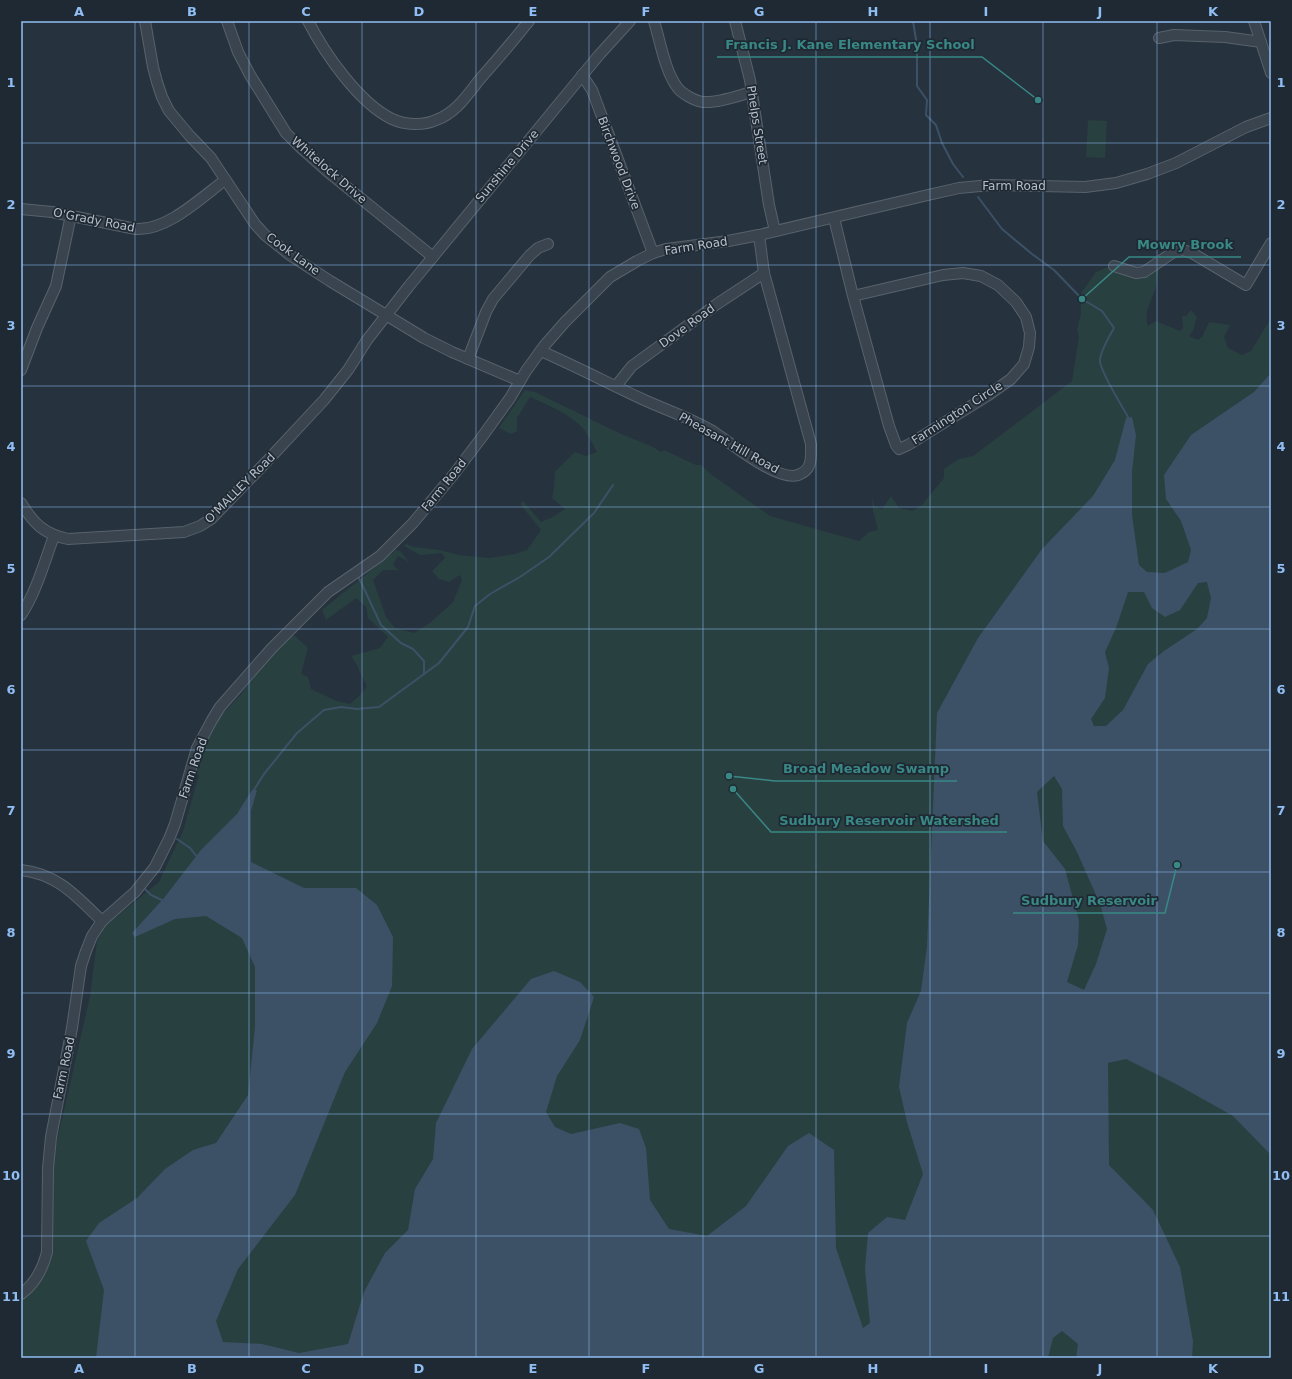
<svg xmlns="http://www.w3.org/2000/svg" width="1292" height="1379" viewBox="0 0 1292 1379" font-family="'DejaVu Sans',sans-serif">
	<rect width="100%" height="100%" fill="#26323e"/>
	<g fill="#294040">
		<polygon points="1088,120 1107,121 1105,158 1086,157"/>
		<path d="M1108,267l11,3 40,-2c-1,6 -2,13 -3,19 -4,13 -13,25 -8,39l8,-5 24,10 3,-3 -1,-12h4l5,-6 6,7 -4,14 -4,5 9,4 4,-3 7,-15 21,3 -6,12 4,11 14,7 9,-4 20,-33v1040h-1250v-62l21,-21 10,-52 2,-69 36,-158 7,-55 8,-15 54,-44 24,-51 16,-56h-3l11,-34 13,-24 22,-24 13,-18 36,-40 4,1 13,12 -7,26 7,3 3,12 26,12 13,3 12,-11 5,-7c-6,-10 -9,-21 -16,-30l29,-8 8,-11 -20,-19 -2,-11 -10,-9 -30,22 -4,-10 74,-60 4,1 9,11 -11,-6 -5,8 5,6h-15l-10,10 13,37 9,11 19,5 16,-10 23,-21 9,-22 -2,-5 -11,7 -10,-3 -7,-8 13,-13 -3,-5 -22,2 -16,-9 2,-2 8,3 25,3 20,5 31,3 25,-4 12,-4 14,-20 -21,-26 3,-3 18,21 10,-4 14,-9 -13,-11 2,-10 1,-16 20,-20 11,4 11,-4c-6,-11 -12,-24 -22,-31 -13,-10 -29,-17 -45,-24l-13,21v13l-6,3 -12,-6 26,-38 10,2 84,41 34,14 8,5 3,-2 32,15h5l11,10 58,41 89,25 10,-9 9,-2 -5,-19 -1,-13 3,9 7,2 9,-13 8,12 13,3 9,-5 23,-28v-9l15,-10 14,-3 99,-75 7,-45 -2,-6 4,-16v-21l15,-21z"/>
	</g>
	<path fill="#3c5166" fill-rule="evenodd" d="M1271,373v782l-38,-39 -57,-32 -50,-25 -18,4 1,102 44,45 27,57 13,74 -1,17h-116l2,-14 -16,-13 -9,7 -5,20h-952l8,-68 -18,-49 13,-18 38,-25 28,-29 28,-19 23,-7 32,-48 7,-68v-60l-13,-29 -36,-22 -31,3 -40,18 -3,-4 32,-35 37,-48 36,-36 15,-24h5l-6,21v51l53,26h52l21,17 16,32 -1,49 -15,37 -32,49 -50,123 -57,74 -22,52 7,21 39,2 37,9 49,-9 16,-52 21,-39 23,-23 7,-41 18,-30 3,-36 36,-74 59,-70 23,-8 26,11 14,15 -14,43 -23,36 -11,36 9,15 16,7 49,-11 19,6 7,19 4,52 19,29 38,7 39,-30 42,-60 21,-13 25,17 2,98 27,80 7,-5 -5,-54 3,-36 19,-16 18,3 18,-46 -16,-52 -8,-35 8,-64 14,-32 6,-45 10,-233 41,-75 64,-89 51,-53 22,-36 11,-42 6,-1 4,18 -4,37v43l7,50 8,7 18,1 23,-11 3,-12 -10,-29 -15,-22 -2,-24 27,-40 63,-43zM1207,582l4,16 -4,20 -10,11 -33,22 -16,13 -25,46 -17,16h-12l-3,-7 14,-21 4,-30 -4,-16 11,-24 12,-36h16l8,16 13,9 15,-7 18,-27zM1054,776l8,13 1,37 14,26 23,52 7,25 -11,35 -12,26 -17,-8 11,-37 1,-24 -14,-52 -22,-28 -6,-49z"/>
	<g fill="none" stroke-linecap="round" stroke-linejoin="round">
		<g stroke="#3c5166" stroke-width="2">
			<polyline points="913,21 917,46 917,86 927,100 926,115 936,125 942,143 953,164 963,177"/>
			<path d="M978,197l24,32 30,25 22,16 28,29 20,12 12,17c-5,9 -14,23 -14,33 0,10 22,45 28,56"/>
			<polyline points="359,578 381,625 401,643 413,649 424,661 424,674"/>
			<polyline points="254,790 264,774 297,733 324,710 341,707 357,709 379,707 439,663 468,627 475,606 490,594 520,577 549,557 594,513 613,485"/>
			<polyline points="177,839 190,848 198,858"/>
			<polyline points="145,889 151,895 164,901"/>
		</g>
		<g stroke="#57626c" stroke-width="12">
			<g id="minor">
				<polyline points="145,21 153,67 157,82 162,97 169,111 189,135 211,158 255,224 265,235 290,255 330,281 424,338 452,352 520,381"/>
				<polyline points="227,21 238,52 250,75 286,133 300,147 327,171 433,257"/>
				<path d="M308,21c17,33 51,82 84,98 13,6 31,7 44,1 20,-7 32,-26 44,-41 17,-19 33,-38 49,-58"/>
				<path d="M654,21c6,20 11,50 23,66 5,7 18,14 26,15 13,1 36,-6 48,-10"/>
				<polyline points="735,21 750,80 769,205 775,231"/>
				<polyline points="1254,21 1271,73"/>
				<polyline points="1159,38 1174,35 1225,37 1261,42"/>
				<polyline points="582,75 592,90 653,253"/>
				<path d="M21,209l31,3 84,17c31,2 66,-32 89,-49"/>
				<polyline points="834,218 853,296 943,275 963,273 981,276 998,285 1016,302 1026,317 1030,333 1029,347 1024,364 1011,379 987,396 908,445 899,449 896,445 889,426 853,296"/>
				<polyline points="1114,266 1136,273 1144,272 1172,253 1183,250 1192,253 1246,285 1271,243"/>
				<path d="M541,351c34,15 67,32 101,48 24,11 49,19 72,33 17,11 64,50 84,43 15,-5 13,-18 13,-31l-47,-171 -5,-38"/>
				<polyline points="468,359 486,312 493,299 530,255 538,248 548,244"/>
				<polyline points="21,370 37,328 56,286 71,215"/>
				<polyline points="616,386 632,366 717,304 764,273"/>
				<path d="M21,503c13,21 23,31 47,36l116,-7 16,-6 11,-7 58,-60 55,-59 24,-30 19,-30 42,-54 190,-231 31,-34"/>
				<path d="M21,615c15,-22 24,-55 33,-79"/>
				<path d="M21,870c37,4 56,27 81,51"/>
				<path d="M21,1294c14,-10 22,-26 26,-42l1,-84 3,-31 21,-109 9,-62 5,-15 6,-15 10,-15 33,-29 20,-25 14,-28 6,-15 22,-76 15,-28 8,-13 52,-59 56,-56 52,-36 33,-33 41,-49 28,-37 28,-39 16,-27 18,-25 21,-24 45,-45 27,-16 16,-8 13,-4 62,-8 31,-6 169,-40 31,-7 32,-3 94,2 31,-4 31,-9 29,-11 70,-36 25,-9"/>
			</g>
		</g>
		<use href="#minor" stroke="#39444e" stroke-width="10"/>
	</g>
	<path fill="none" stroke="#90bef4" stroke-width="1" stroke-opacity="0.55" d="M135,21v1337M249,21v1337M362,21v1337M476,21v1337M589,21v1337M703,21v1337M816,21v1337M930,21v1337M1043,21v1337M1157,21v1337M21,143h1250M21,265h1250M21,386h1250M21,507h1250M21,629h1250M21,750h1250M21,872h1250M21,993h1250M21,1114h1250M21,1236h1250"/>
	<g text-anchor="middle" stroke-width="3.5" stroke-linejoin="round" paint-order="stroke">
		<g font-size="12" fill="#b6bfc9" stroke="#1e2933">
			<text transform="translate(757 125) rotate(81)" y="4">Phelps Street</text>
			<text transform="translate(619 163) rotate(69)" y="4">Birchwood Drive</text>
			<text transform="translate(507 166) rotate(-50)" y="4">Sunshine Drive</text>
			<text transform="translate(329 170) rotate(41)" y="4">Whitelock Drive</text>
			<text x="1014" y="190">Farm Road</text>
			<text transform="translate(94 220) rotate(11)" y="4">O'Grady Road</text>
			<text transform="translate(696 246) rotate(-9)" y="4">Farm Road</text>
			<text transform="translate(293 254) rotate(36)" y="4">Cook Lane</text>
			<text transform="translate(687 326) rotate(-36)" y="4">Dove Road</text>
			<text transform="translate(957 413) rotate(-33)" y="4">Farmington Circle</text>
			<text transform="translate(729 443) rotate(29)" y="4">Pheasant Hill Road</text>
			<text transform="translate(444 485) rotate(-51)" y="4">Farm Road</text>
			<text transform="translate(240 488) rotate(-45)" y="4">O'MALLEY Road</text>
			<text transform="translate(193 768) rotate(-71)" y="4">Farm Road</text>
			<text transform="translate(64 1068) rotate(-78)" y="4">Farm Road</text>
		</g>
	</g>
	<path fill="none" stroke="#398885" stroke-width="1.5" d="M1038 100L982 57H717M1082 299L1129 257H1241M729 776L775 781H957M733 789L771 832H1007M1177 865L1165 913H1013"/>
	<g fill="#398885" stroke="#1e2933" stroke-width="1.5">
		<circle cx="1038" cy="100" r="4"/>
		<circle cx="1082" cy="299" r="4"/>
		<circle cx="729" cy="776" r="4"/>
		<circle cx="733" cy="789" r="4"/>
		<circle cx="1177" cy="865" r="4"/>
	</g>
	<g font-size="13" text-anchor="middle" font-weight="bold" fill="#398885" stroke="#1e2933" stroke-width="3.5" stroke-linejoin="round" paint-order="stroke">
		<text x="850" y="49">Francis J. Kane Elementary School</text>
		<text x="1185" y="249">Mowry Brook</text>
		<text x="866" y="773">Broad Meadow Swamp</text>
		<text x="889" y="825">Sudbury Reservoir Watershed</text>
		<text x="1089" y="905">Sudbury Reservoir</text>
	</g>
	<rect width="1292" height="1379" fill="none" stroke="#1e2933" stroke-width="44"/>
	<rect x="22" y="22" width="1248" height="1335" fill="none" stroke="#90bef4" stroke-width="1.5"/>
	<g font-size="13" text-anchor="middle" font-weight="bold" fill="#90bef4">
		<text x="79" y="16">A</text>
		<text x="192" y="16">B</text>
		<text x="306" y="16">C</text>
		<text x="419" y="16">D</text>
		<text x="533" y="16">E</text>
		<text x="646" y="16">F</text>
		<text x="759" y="16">G</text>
		<text x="873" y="16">H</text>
		<text x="986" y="16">I</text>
		<text x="1100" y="16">J</text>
		<text x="1213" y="16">K</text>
		<text x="11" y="87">1</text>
		<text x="1281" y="87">1</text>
		<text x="11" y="209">2</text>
		<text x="1281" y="209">2</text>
		<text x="11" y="330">3</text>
		<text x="1281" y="330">3</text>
		<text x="11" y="451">4</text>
		<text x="1281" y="451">4</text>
		<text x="11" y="573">5</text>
		<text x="1281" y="573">5</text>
		<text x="11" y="694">6</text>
		<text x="1281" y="694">6</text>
		<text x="11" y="815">7</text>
		<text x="1281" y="815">7</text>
		<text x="11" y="937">8</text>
		<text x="1281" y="937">8</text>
		<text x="11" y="1058">9</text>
		<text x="1281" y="1058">9</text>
		<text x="11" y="1180">10</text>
		<text x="1281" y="1180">10</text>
		<text x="11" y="1301">11</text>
		<text x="1281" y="1301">11</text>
		<text x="79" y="1373">A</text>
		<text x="192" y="1373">B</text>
		<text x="306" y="1373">C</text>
		<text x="419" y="1373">D</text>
		<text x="533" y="1373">E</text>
		<text x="646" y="1373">F</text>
		<text x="759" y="1373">G</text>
		<text x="873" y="1373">H</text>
		<text x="986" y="1373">I</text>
		<text x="1100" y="1373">J</text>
		<text x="1213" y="1373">K</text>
	</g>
</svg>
